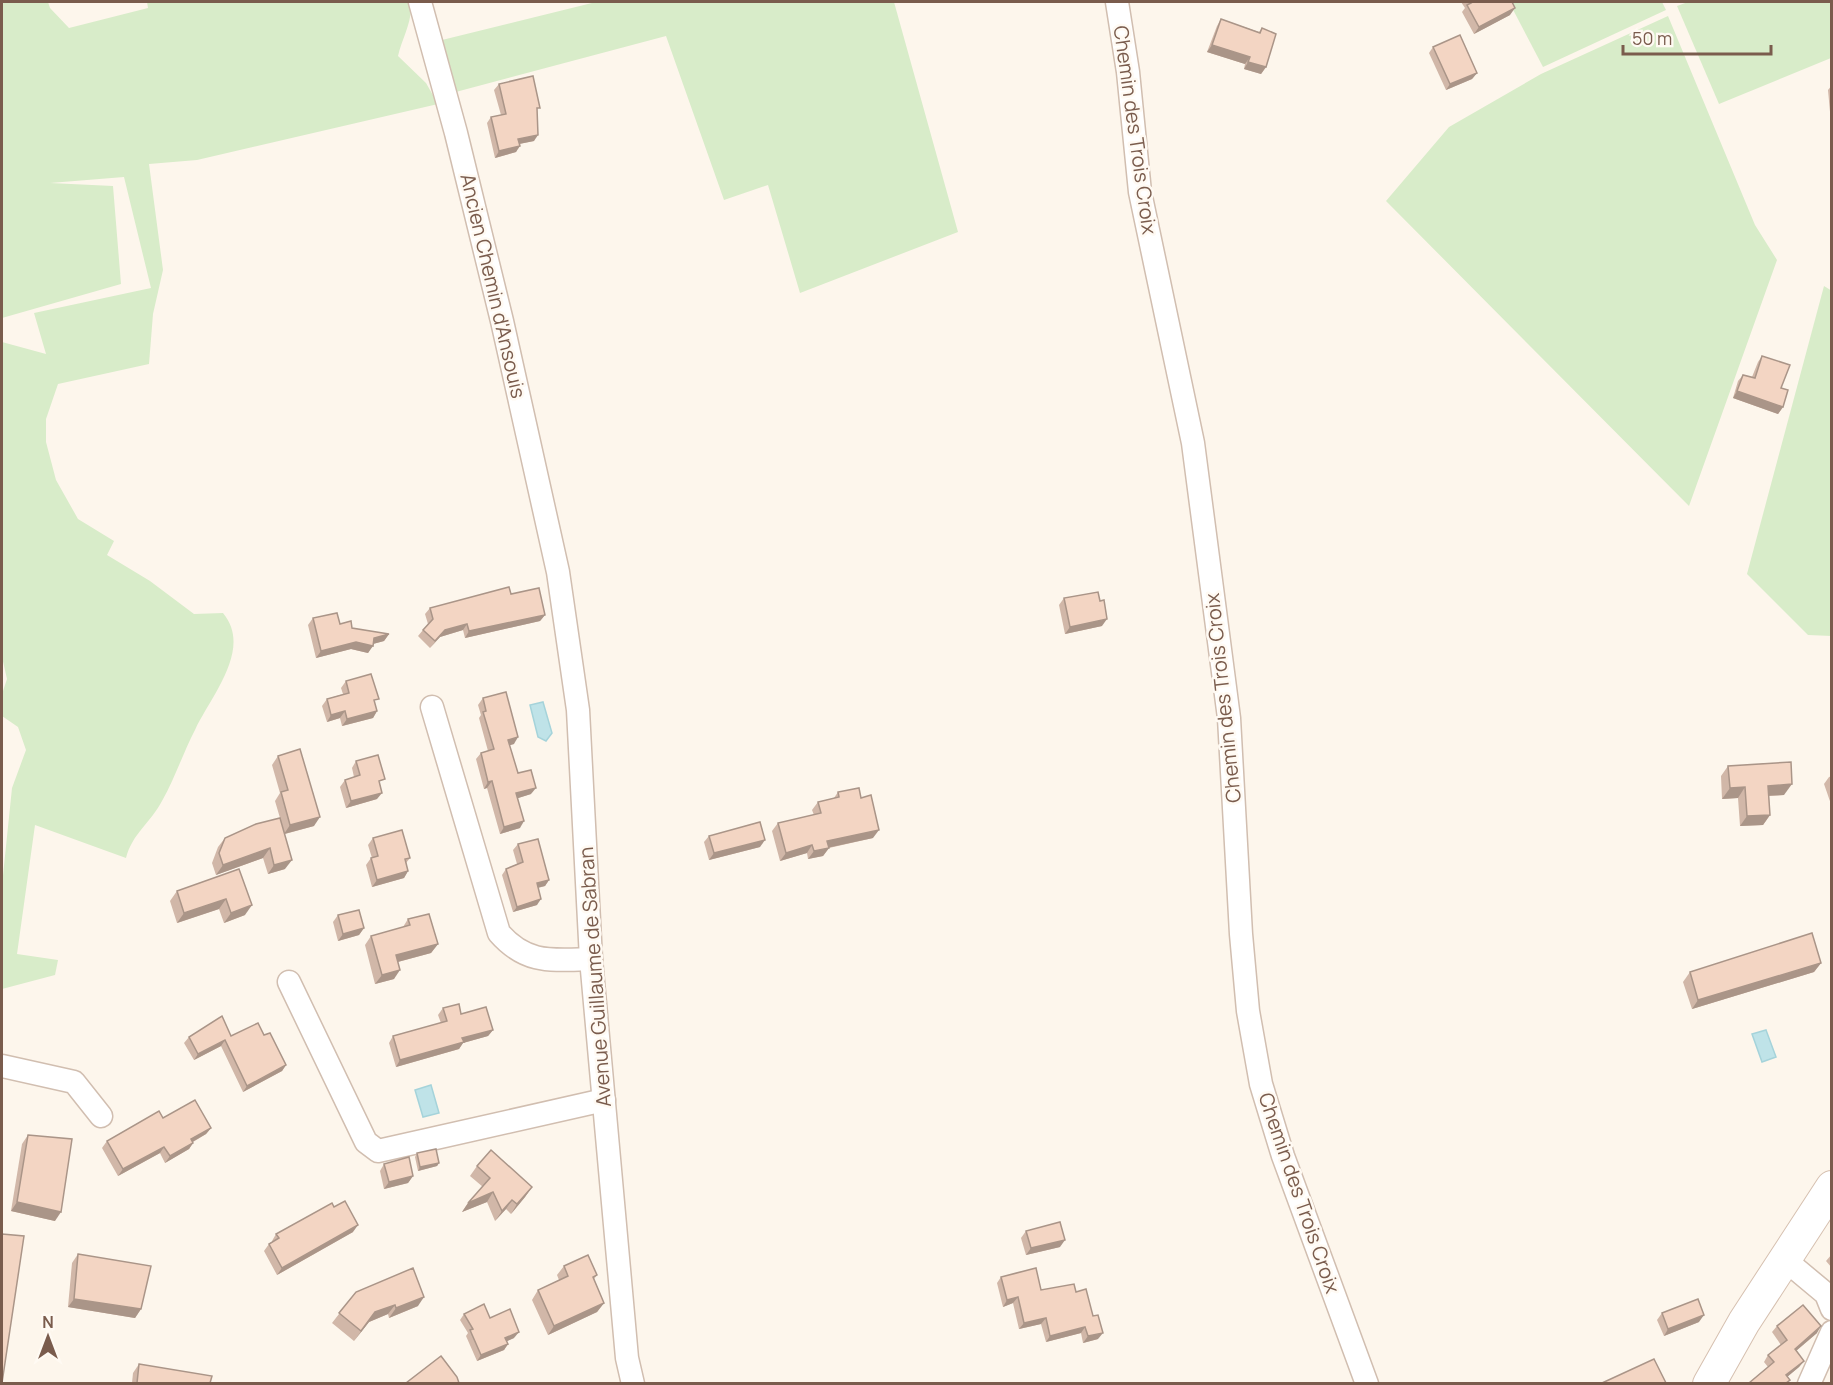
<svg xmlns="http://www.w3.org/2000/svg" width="1833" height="1385" viewBox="0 0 1833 1385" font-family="Manrope,sans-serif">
	<rect width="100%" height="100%" fill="#fdf6ec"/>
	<g fill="#d8ecc9">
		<path d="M2,2h46l2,6 19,20 79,-20 -1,-6h263c4,17 -8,36 -12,54l28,27 12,21 -241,56 -48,4 14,106 -10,44 -4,50 -91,20 -12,35v23l10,38 22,39 36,22 -7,14 43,26 44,33 29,-1c30,36 -12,83 -28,117 -12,23 -20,48 -33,71 -11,21 -30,33 -36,57l-91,-33 -18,129 41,6 -3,15 -53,14v-104l10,-97 14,-38 -8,-23 -16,-11v-22l5,-15 -5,-22v-315l44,12 -12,-41 117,-25 -27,-111 -74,6 63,3 8,98 -119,34z"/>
		<polygon points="596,2 894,2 958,232 800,293 768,185 724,200 666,36 452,93 442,40"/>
		<polygon points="1509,2 1662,2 1666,10 1543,67"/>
		<polygon points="1688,2 1831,2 1831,58 1719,104 1677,6"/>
		<polygon points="1668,16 1755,225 1777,260 1689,506 1386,201 1449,127 1541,74"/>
		<polygon points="1824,286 1832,291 1832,636 1808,635 1747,574"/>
	</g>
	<g fill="#bfe3e8" stroke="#a5d3da" stroke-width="1.5">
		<polygon points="543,702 552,733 546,741 538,737 530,705"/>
		<polygon points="1766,1030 1776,1057 1762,1062 1752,1034"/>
		<polygon points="431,1085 439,1113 423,1117 415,1090"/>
	</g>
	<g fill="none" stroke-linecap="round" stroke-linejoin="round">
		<g stroke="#d1beb0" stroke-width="25">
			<g id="street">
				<polyline points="420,2 456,133 502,321 558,572 578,710 591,959 627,1358 633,1384"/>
				<polyline points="1117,2 1128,72 1140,192 1193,443 1229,718 1241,934 1248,1011 1261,1084 1283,1156 1367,1384"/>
				<path d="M432,707l67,226c28,32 54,27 92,26"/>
				<polyline points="289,982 366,1142 378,1151 604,1100"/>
				<polyline points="2,1066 74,1082 101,1116"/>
				<polyline points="1784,1259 1826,1294 1832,1309"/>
				<polyline points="1809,1384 1832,1332"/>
			</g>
		</g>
		<g stroke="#d6c0b0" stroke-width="34">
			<polyline id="secondary" points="1709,1384 1744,1322 1832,1187"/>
		</g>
		<use href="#street" stroke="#fff" stroke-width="22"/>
		<use href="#secondary" stroke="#fff" stroke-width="32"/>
	</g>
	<g fill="#d1b7a8">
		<polygon points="1461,2 1512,2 1510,15 1474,34 1462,12 1465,8"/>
		<polygon points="1221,19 1259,32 1262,28 1266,67 1261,74 1244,69 1245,64 1207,52 1217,26"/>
		<polygon points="1433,47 1477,73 1472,79 1446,90 1429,53"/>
		<polygon points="499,84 537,112 534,141 519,144 516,152 495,158 487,123 491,117 501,115 494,90"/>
		<polygon points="1832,85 1832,134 1828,90"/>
		<polygon points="1762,356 1783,407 1778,414 1733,398 1738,381 1743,375 1752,377 1758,362"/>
		<polygon points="511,594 545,615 540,621 465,638 463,630 440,637 430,648 418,636 428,624 425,614 430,608"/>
		<polygon points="1064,598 1100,601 1102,626 1065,634 1059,605"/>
		<polygon points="313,618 340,624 352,628 389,634 384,641 373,644 368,653 351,649 316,658 308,625"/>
		<polygon points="346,681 375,704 377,711 373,718 342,726 340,718 327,722 322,706 327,699 343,694 341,688"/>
		<polygon points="483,698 514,744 509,745 518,773 531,794 518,798 520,828 500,834 487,788 484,789 476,759 481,753 488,751 479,718 481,715 478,705"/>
		<polygon points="278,756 314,826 285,834 285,869 268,874 263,858 216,875 212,863 218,847 225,838 280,818 275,801 280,793 272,765"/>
		<polygon points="356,761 380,786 377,799 346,808 340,787 345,780 354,777 352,768"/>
		<polygon points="1728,766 1784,795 1769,796 1770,815 1763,825 1740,826 1738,798 1722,799 1721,776"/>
		<polygon points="1832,776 1832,807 1824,784 1829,777"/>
		<polygon points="838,792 861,798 873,838 829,848 823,856 808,859 807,853 780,861 772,831 778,823 814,815 812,810 818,802 834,798"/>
		<polygon points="709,836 760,847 709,860 704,842"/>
		<polygon points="373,838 410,858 406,863 408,871 404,878 372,887 366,865 371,858 372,858 368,845"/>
		<polygon points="518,844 549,880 545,886 538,888 537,905 513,912 502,875 506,869 517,864 513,850"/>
		<polygon points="239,869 245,915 224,923 219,909 177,923 170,901 177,891"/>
		<polygon points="338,915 364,928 359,935 338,941 333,922"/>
		<polygon points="408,919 438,944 431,953 398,962 394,979 375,984 365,945 371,936 403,927"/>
		<polygon points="1821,963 1814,972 1692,1009 1683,982 1690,972"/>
		<polygon points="443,1008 461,1014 493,1030 488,1036 463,1043 459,1049 396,1067 389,1043 393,1036 441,1023 438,1015"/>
		<polygon points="264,1035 286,1065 282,1071 243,1092 221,1046 194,1060 184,1043 189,1037"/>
		<polygon points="163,1118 211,1128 206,1134 193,1142 193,1143 189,1149 165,1163 160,1153 118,1176 102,1148 107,1141"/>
		<polygon points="28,1135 55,1221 11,1211 22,1144"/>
		<polygon points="417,1153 439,1163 437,1166 418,1171 415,1157"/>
		<polygon points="384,1164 413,1176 408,1183 384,1189 380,1171"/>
		<polygon points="477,1166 532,1187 525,1197 511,1214 506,1209 495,1221 487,1202 462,1212 468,1203 483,1187 470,1176"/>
		<polygon points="334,1207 353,1232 277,1275 264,1251 269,1244 272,1242 272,1241 276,1234"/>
		<polygon points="1026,1231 1060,1247 1026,1255 1021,1238"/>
		<polygon points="78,1254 141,1309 135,1318 68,1307 72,1263"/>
		<polygon points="1832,1254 1832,1268 1826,1261"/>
		<polygon points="564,1266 597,1275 594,1279 604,1303 597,1312 548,1335 532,1300 538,1290 559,1280 557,1275"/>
		<polygon points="1001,1277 1041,1290 1076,1292 1098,1339 1083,1343 1081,1333 1046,1342 1041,1324 1019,1329 1013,1303 1003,1307 997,1283"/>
		<polygon points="356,1292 418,1306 389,1318 388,1314 369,1322 354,1341 332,1323"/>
		<polygon points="1662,1313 1699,1322 1664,1336 1657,1320"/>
		<polygon points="464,1314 490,1318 514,1338 507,1341 508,1344 504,1350 477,1361 466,1336 468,1333 460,1320"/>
		<polygon points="1777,1326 1817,1333 1796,1351 1804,1361 1799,1367 1787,1377 1788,1383 1749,1383 1768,1367 1764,1362 1768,1355 1781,1345 1772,1332"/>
		<polygon points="139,1364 210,1383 132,1383 133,1373"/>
	</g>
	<g fill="#aa9588">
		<polygon points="1515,8 1510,15 1474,34 1479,27"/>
		<polygon points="1212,45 1250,57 1245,64 1207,52"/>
		<polygon points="1248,62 1266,67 1261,74 1244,69"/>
		<polygon points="1477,73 1472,79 1446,90 1450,84"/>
		<polygon points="538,135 534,141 514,145 518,139"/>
		<polygon points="520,146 516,152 495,158 499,151"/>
		<polygon points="1737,391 1783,407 1778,414 1733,398"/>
		<polygon points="545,615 540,621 465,638 469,631"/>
		<polygon points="1107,619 1102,626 1065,634 1070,627"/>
		<polygon points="467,624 463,630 440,637 430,648 445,630"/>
		<polygon points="389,634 384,641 369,645 374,638"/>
		<polygon points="356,642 373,646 368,653 351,649 316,658 321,651"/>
		<polygon points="345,711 340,718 327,722 331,715"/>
		<polygon points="377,711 373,718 342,726 347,719"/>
		<polygon points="518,737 514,744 503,747 508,740"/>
		<polygon points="492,781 487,788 484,789 488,782"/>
		<polygon points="1792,784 1784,795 1761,796 1768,786"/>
		<polygon points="1745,787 1738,798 1722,799 1730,788"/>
		<polygon points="536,788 531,794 512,800 516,793"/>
		<polygon points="382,793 377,799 346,808 351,801"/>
		<polygon points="1770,815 1763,825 1740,826 1747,816"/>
		<polygon points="320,817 314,826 284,834 290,825"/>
		<polygon points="524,821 520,828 500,834 504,827"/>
		<polygon points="879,830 873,838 822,849 827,841"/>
		<polygon points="765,840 760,847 709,860 714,853"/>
		<polygon points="812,845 807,853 780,861 786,853"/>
		<polygon points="270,848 263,858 216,875 223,865"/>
		<polygon points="829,848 823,856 808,859 814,851"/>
		<polygon points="292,860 285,869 268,874 274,865"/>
		<polygon points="408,871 404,878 372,887 377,880"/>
		<polygon points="549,880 545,886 532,889 537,883"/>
		<polygon points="226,899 219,909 177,923 184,913"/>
		<polygon points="541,899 537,905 513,912 517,907"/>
		<polygon points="252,905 245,915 224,923 231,913"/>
		<polygon points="364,928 359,935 338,941 343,934"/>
		<polygon points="438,944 431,953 390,964 396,955"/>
		<polygon points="1821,963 1814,972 1692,1009 1698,1000"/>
		<polygon points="400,970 394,979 375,984 382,975"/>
		<polygon points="493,1030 488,1036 463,1043 459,1049 396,1067 400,1060 462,1038"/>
		<polygon points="225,1040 221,1046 194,1060 198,1054"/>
		<polygon points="286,1065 282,1071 243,1092 247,1086"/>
		<polygon points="211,1128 206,1134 187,1145 191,1139"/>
		<polygon points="193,1143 189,1149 165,1163 170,1156"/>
		<polygon points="164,1147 160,1153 118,1176 123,1169"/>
		<polygon points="439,1163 437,1166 418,1171 420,1167"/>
		<polygon points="413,1176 408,1183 384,1189 389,1182"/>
		<polygon points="532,1187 525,1197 511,1214 517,1204"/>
		<polygon points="493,1192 487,1202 462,1212 468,1203"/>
		<polygon points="512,1200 506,1209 495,1221 502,1211"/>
		<polygon points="17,1202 61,1212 55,1221 11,1211"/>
		<polygon points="358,1225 353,1232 277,1275 282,1268"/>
		<polygon points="1065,1240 1060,1247 1026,1255 1031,1248"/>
		<polygon points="424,1297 418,1306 389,1318 396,1308"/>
		<polygon points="1018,1297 1013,1303 1003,1307 1007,1300"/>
		<polygon points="74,1299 141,1309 135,1318 68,1307"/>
		<polygon points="604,1303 597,1312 548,1335 554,1326"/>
		<polygon points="395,1305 388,1314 369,1322 354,1341 375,1312"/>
		<polygon points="1704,1315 1699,1322 1664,1336 1668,1329"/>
		<polygon points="1046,1318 1041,1324 1019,1329 1024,1323"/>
		<polygon points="1821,1326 1817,1333 1790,1356 1795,1349"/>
		<polygon points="1085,1327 1081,1333 1046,1342 1050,1336"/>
		<polygon points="519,1332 514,1338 501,1344 505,1338"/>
		<polygon points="1103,1333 1098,1339 1083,1343 1088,1336"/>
		<polygon points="508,1344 504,1350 477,1361 481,1355"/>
		<polygon points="1804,1361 1799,1367 1781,1382 1786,1375"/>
	</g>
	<g fill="#f3d5c3" stroke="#aa9588" stroke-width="1.5">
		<polygon points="1470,2 1512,2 1515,8 1479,27 1467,5 1471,3"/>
		<polygon points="1221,19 1260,33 1262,28 1276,34 1266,67 1248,62 1250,57 1212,45"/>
		<polygon points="1460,35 1477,73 1450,84 1433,47"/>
		<polygon points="533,76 540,108 537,108 538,135 518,139 520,146 499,151 491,117 506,114 499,84"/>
		<polygon points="1762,356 1790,365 1781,388 1788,390 1783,407 1737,391 1743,375 1755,378"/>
		<polygon points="509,587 511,594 539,588 545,615 469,631 467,624 445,630 435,641 423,630 433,619 430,608"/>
		<polygon points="1098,592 1100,601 1104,600 1107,619 1070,627 1064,598"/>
		<polygon points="337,613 340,624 351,621 352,628 389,634 374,638 373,646 356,642 321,651 313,618"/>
		<polygon points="371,674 379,699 374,700 377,711 347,719 345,711 331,715 327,699 349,693 346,681"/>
		<polygon points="506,692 518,737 508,740 518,773 531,770 536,788 516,793 524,821 504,827 492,781 488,782 481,753 494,749 483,712 486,711 483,698"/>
		<polygon points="300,749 320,817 290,825 281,792 288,790 278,756"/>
		<polygon points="378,755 385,779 379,781 382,793 351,801 345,780 360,775 356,761"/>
		<polygon points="1791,762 1792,784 1768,786 1770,815 1747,816 1745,787 1730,788 1728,766"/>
		<polygon points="859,788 861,798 871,795 879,830 827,841 829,848 814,851 812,845 786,853 778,823 821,813 818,802 839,797 838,792"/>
		<polygon points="280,818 292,860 274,865 270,848 223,865 219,853 225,838 256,824"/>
		<polygon points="760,822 765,840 714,853 709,836"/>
		<polygon points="402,830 410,858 405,859 408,871 377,880 371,858 378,856 373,838"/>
		<polygon points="538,839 549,880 537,883 541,899 517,907 506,869 523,862 518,844"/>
		<polygon points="239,869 252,905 231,913 226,899 184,913 177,891"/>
		<polygon points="359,910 364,928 343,934 338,915"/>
		<polygon points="429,914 438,944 396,955 400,970 382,975 371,936 410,925 408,919"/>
		<polygon points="1812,933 1821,963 1698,1000 1690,972"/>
		<polygon points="459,1004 461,1014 486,1007 493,1030 462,1038 464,1042 400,1060 393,1036 447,1021 443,1008"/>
		<polygon points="222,1016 231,1036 258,1023 264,1035 270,1033 286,1065 247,1086 225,1040 198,1054 189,1037"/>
		<polygon points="195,1100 211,1128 191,1139 193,1143 170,1156 164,1147 123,1169 107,1141 159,1111 163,1118"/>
		<polygon points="28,1135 72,1139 61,1212 17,1202"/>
		<polygon points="436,1149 439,1163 420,1167 417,1153"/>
		<polygon points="491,1150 532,1187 517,1204 512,1200 502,1211 493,1192 468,1203 490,1178 477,1166"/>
		<polygon points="409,1157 413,1176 389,1182 384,1164"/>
		<polygon points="345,1201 358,1225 282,1268 269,1244 279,1238 276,1234 332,1203 334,1207"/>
		<polygon points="1060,1222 1065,1240 1031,1248 1026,1231"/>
		<polygon points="2,1234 24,1236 2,1383"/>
		<polygon points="78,1254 151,1266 141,1309 74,1299"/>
		<polygon points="588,1255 597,1275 593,1277 604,1303 554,1326 538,1290 568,1276 564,1266"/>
		<polygon points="413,1268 424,1297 396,1308 395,1305 375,1312 361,1331 339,1313 356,1292"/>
		<polygon points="1036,1268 1041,1290 1074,1284 1076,1292 1086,1289 1093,1316 1098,1315 1103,1333 1088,1336 1085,1327 1050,1336 1046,1318 1024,1323 1018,1297 1007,1300 1001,1277"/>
		<polygon points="1698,1299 1704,1315 1668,1329 1662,1313"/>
		<polygon points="484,1304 490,1318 510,1309 519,1332 505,1338 508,1344 481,1355 470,1330 473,1329 464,1314"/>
		<polygon points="1803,1305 1821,1326 1795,1349 1804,1361 1786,1375 1790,1380 1786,1383 1749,1383 1774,1362 1768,1355 1787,1340 1777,1326"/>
		<polygon points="441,1356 457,1377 459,1383 406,1383"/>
		<polygon points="1654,1359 1666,1383 1602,1383"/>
		<polygon points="139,1364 212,1376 210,1383 137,1383"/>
	</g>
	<g text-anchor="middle" stroke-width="5" stroke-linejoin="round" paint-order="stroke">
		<g font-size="20" fill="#7a5c4d" stroke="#fffaf3">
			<text transform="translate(1135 130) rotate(82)" y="7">Chemin des Trois Croix</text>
			<text transform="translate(493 286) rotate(77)" y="7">Ancien Chemin d'Ansouis</text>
			<text transform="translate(1223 698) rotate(-96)" y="7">Chemin des Trois Croix</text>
			<text transform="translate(595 977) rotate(-94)" y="7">Avenue Guillaume de Sabran</text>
			<text transform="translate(1299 1193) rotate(71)" y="7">Chemin des Trois Croix</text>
		</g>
	</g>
	<rect width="1833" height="1385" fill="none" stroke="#7a5c4d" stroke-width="6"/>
	<g transform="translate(48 1337)" stroke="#fffaf3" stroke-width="4.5" paint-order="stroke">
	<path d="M0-4.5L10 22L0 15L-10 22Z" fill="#7a5c4d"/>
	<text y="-9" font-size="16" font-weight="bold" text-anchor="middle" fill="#7a5c4d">N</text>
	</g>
	<path d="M1623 45v9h148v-9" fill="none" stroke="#7a5c4d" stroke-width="3"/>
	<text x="1632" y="45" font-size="18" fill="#7a5c4d" stroke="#fffaf3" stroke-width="4.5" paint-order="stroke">50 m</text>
</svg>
